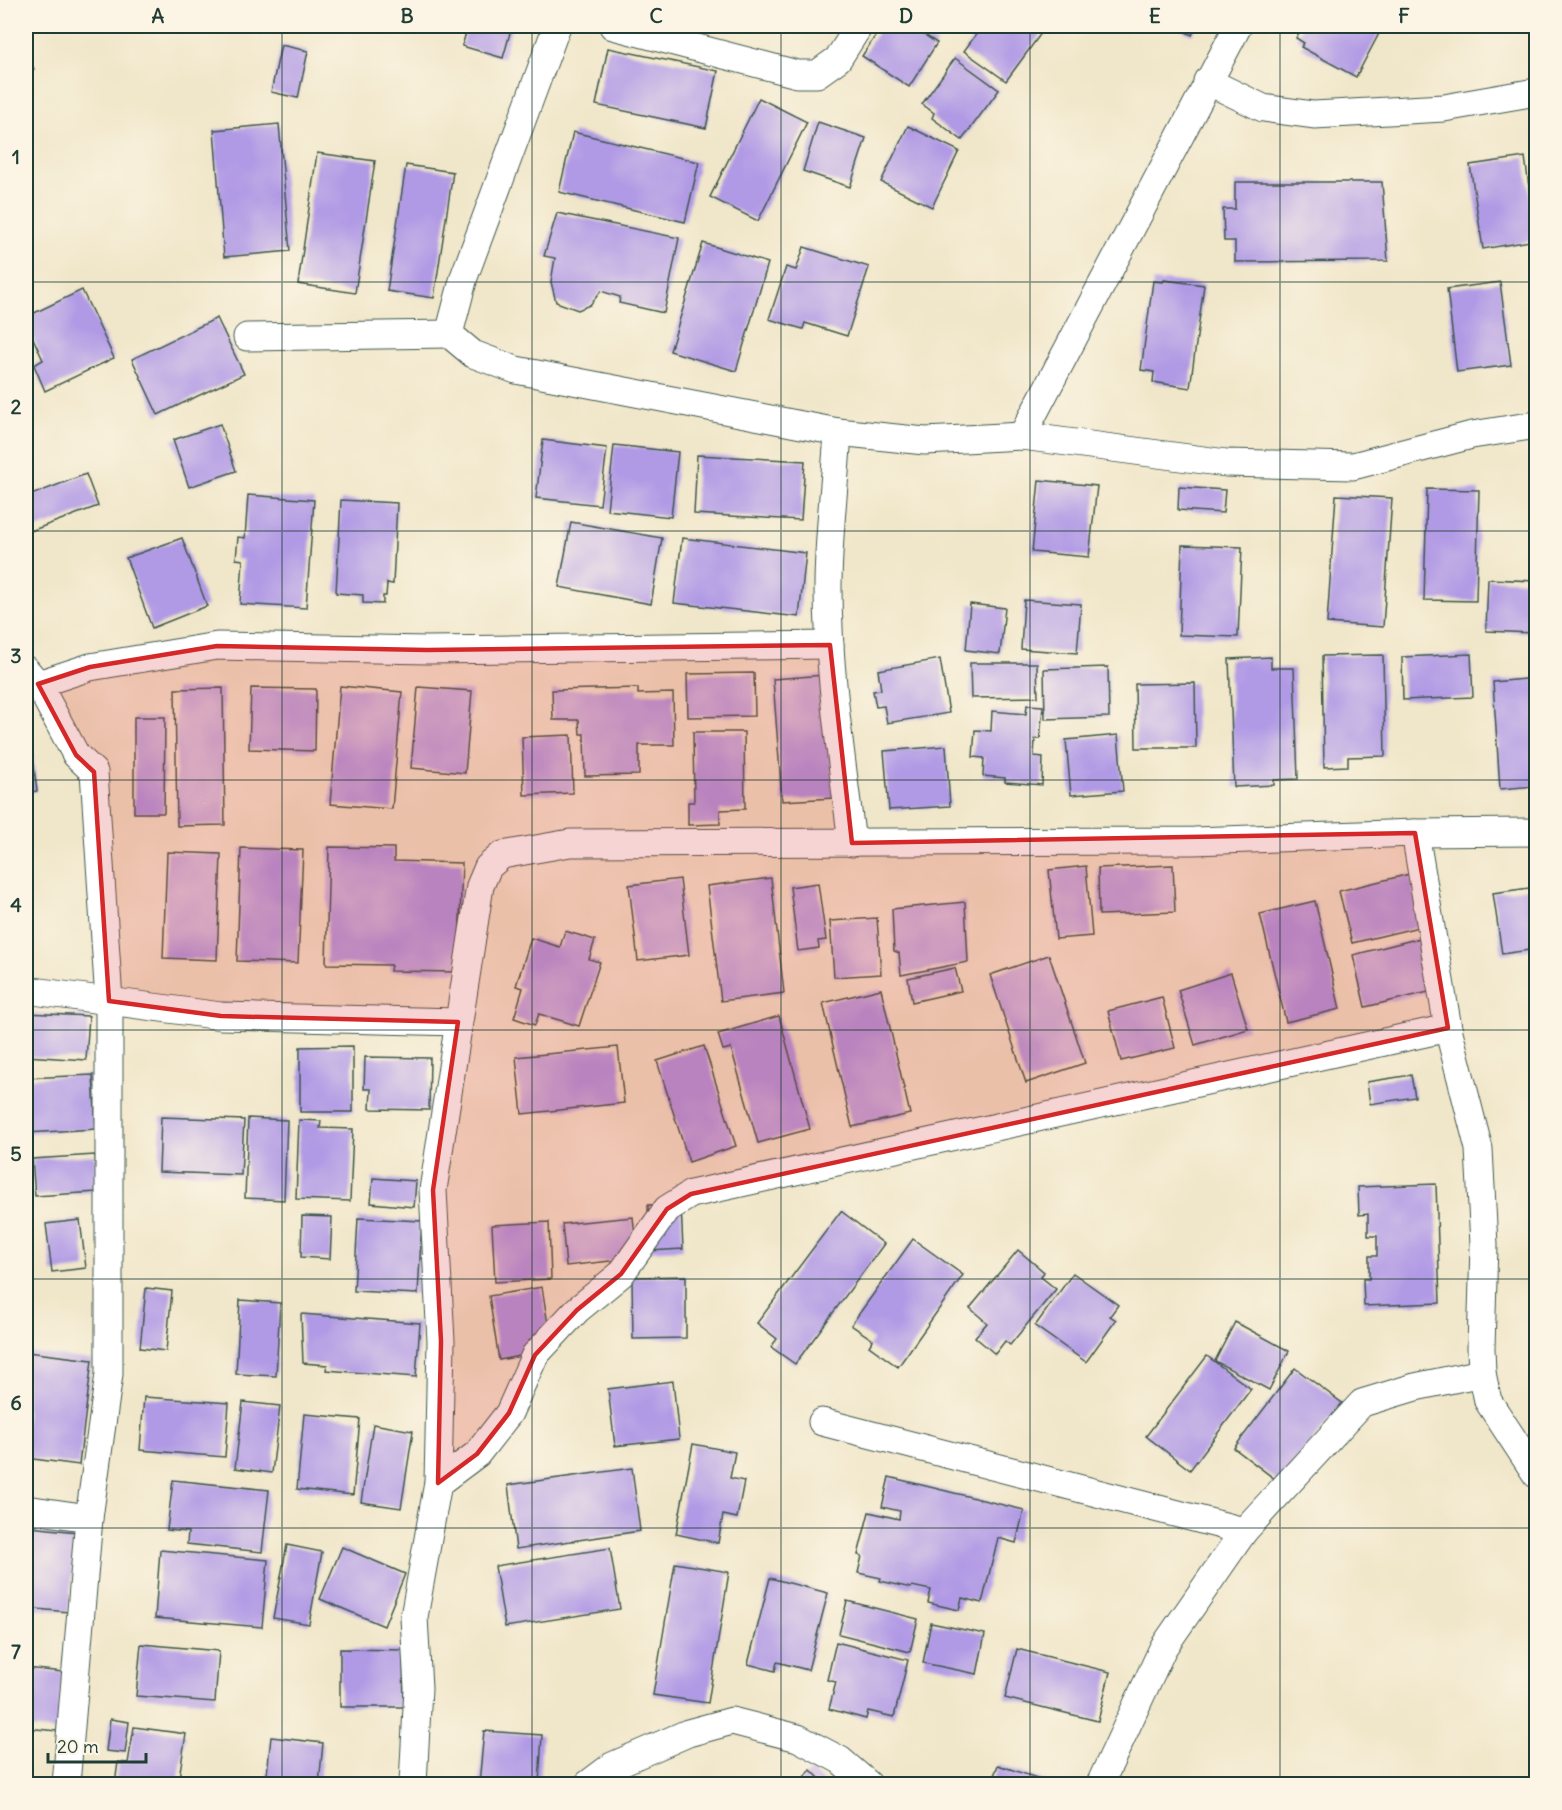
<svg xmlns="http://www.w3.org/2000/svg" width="1562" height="1810" viewBox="0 0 1562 1810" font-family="Delius,sans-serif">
	<rect width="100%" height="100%" fill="#fcf5e5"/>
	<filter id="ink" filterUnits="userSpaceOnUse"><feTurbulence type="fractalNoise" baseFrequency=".0167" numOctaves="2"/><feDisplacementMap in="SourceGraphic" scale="12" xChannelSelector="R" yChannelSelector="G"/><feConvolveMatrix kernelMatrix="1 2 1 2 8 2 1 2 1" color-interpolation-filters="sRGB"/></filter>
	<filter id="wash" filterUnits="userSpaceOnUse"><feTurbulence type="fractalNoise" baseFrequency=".008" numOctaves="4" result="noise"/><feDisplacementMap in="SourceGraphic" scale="24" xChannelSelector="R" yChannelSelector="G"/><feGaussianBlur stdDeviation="1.35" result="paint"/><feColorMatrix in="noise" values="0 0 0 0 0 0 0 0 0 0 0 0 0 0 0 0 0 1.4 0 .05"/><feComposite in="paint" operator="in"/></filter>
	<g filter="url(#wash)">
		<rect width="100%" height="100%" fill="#f0e6c9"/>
		<g id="blocks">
			<g fill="#b19ae5">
				<polygon points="468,26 512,26 503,58 462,46"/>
				<polygon points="882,26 911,26 937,43 909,87 862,56"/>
				<polygon points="930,26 951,26 945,35"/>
				<polygon points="982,26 1033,26 1042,32 1006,81 964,51"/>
				<polygon points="1174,26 1197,26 1192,35"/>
				<polygon points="1303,26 1383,26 1356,77 1301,47 1304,43 1296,38"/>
				<polygon points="281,45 308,51 298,98 271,92"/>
				<polygon points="608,48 718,71 706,128 596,105"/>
				<polygon points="26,56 34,69 26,74"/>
				<polygon points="955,58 999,90 962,140 932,118 934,113 922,104"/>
				<polygon points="759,98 807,122 758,221 710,197"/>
				<polygon points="818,122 866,138 850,187 803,171"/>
				<polygon points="279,124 290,251 224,257 214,130"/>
				<polygon points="908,126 959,151 932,207 881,182"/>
				<polygon points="573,132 699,162 685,222 559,192"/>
				<polygon points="317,153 375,161 355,293 298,284"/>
				<polygon points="1525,157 1536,240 1483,249 1470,165"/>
				<polygon points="406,165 453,172 434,298 387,291"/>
				<polygon points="1235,182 1382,182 1388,261 1235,262 1235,241 1224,241 1223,209 1235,209"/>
				<polygon points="557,213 679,238 664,313 619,303 620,297 601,291 590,305 578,310 556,302 551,282 555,258 544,256"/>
				<polygon points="703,243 768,263 736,371 670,351"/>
				<polygon points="804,247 869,267 847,336 805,323 803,329 769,319 786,267 796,270"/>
				<polygon points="1164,280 1204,285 1190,388 1153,382 1154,372 1141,370 1153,281 1163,282"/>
				<polygon points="1500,282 1511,365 1457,372 1447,289"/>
				<polygon points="82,290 114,358 45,391 34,365 43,360 26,323 26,317"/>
				<polygon points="217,318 244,374 158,415 132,359"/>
				<polygon points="220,424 236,471 189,487 173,440"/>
				<polygon points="543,440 607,448 600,505 536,498"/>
				<polygon points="614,445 678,452 671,517 607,510"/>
				<polygon points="697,455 805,461 801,520 694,514"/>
				<polygon points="86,474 98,506 28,532 26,525 26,497"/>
				<polygon points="1039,480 1097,486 1089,557 1032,552"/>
				<polygon points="1179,487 1225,490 1223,513 1178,510"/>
				<polygon points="1427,489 1479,490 1476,601 1424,600"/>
				<polygon points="248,495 314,500 306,608 240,604 243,560 236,559 238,537 245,538"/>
				<polygon points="1336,495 1392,498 1383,627 1327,623"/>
				<polygon points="341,500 397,503 393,584 387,583 386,596 383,596 383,604 363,603 363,595 336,593"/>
				<polygon points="571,522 662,538 651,604 559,587"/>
				<polygon points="182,538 207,606 152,628 126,558"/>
				<polygon points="682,538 806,553 799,617 674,603"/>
				<polygon points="1182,545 1242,547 1238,637 1179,635"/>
				<polygon points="1488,579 1536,581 1536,633 1486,631"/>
				<polygon points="1024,600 1081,604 1077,653 1021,649"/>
				<polygon points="970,604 1005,608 1000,654 966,650"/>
				<polygon points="1471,654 1473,697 1403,700 1402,657"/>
				<polygon points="1383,655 1385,756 1348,757 1348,766 1324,767 1322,656"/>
				<polygon points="1271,657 1271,668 1294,668 1298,779 1274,780 1274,785 1234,787 1229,659"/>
				<polygon points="940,659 949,713 887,723 884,706 876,707 873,691 881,690 878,670"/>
				<polygon points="970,663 1037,663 1038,697 971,698"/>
				<polygon points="1108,667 1109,717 1045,719 1044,669"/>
				<polygon points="754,673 755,716 688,717 687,674"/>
				<polygon points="825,675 834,798 782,801 773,679"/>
				<polygon points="1536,678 1536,786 1500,789 1493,682"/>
				<polygon points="1195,683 1196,748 1136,748 1135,684"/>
				<polygon points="340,686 402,692 392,809 330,804"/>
				<polygon points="418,687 472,691 465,773 411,768"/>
				<polygon points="223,688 225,825 177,826 175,689"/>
				<polygon points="251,688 316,689 315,751 249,749"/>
				<polygon points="638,688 638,694 673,693 674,745 639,745 639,775 585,776 584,734 580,734 579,720 553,720 552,690"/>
				<polygon points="1027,705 1043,706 1040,739 1035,739 1034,756 1043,757 1042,785 1005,782 1005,778 983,776 984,758 973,757 975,730 991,731 992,711 1026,714"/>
				<polygon points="134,717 165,717 164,813 134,813"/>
				<polygon points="693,732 744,732 745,809 720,810 720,824 688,825 688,802 694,802"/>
				<polygon points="571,735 573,793 524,795 522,737"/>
				<polygon points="1118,735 1123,791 1071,795 1066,740"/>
				<polygon points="26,744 31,744 37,791 26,793"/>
				<polygon points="946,746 950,806 889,810 884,751"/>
				<polygon points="329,847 394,848 394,861 462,863 458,972 390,971 391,965 326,964"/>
				<polygon points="241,848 303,850 298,963 237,961"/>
				<polygon points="167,852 221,854 217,960 163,958"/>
				<polygon points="1173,865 1175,912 1099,915 1098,868"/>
				<polygon points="1086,866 1092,936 1056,939 1049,870"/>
				<polygon points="1410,874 1423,926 1352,943 1339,891"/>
				<polygon points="771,878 784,993 721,1001 707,886"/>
				<polygon points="680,879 689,955 638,961 629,885"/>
				<polygon points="818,883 826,940 818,941 819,948 798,951 790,887"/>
				<polygon points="1536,887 1536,949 1502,954 1493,893"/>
				<polygon points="1315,901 1340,1009 1286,1022 1260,914"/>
				<polygon points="965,902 968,962 901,975 899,953 894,951 892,909"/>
				<polygon points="877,918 881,974 834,977 830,921"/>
				<polygon points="565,931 595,940 589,959 600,962 579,1026 539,1014 535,1025 514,1018 523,988 516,986 531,938 560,947"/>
				<polygon points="1424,937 1437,990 1365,1007 1353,955"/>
				<polygon points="1049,955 1085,1063 1026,1083 990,975"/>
				<polygon points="955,968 961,991 912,1002 908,978"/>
				<polygon points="1231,973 1248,1029 1195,1045 1178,990"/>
				<polygon points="881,989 910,1114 852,1127 823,1003"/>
				<polygon points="1162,997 1175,1048 1121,1061 1108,1011"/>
				<polygon points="26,1013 89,1016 86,1060 26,1056"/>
				<polygon points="779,1016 810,1129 758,1143 731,1048 723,1050 718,1034"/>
				<polygon points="353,1046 353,1112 300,1112 300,1047"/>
				<polygon points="704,1046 736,1146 689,1162 657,1061"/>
				<polygon points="618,1047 624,1103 522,1114 516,1057"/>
				<polygon points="365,1057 430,1058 429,1110 370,1109 371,1089 364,1089"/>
				<polygon points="93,1075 96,1129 26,1133 26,1078"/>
				<polygon points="1411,1075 1415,1097 1370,1104 1367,1082"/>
				<polygon points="161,1117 244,1120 241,1175 159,1172"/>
				<polygon points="248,1118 287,1120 284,1200 245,1198"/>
				<polygon points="299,1120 321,1121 320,1128 353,1129 350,1201 296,1199"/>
				<polygon points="95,1155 97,1192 35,1196 32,1159"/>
				<polygon points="373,1178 416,1181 414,1207 371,1203"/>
				<polygon points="1436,1184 1440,1303 1364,1306 1363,1279 1369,1279 1369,1256 1377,1256 1377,1236 1368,1236 1368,1214 1359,1215 1358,1187"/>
				<polygon points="681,1204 683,1249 649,1251 648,1205"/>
				<polygon points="841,1211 884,1244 795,1364 771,1347 777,1339 757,1323"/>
				<polygon points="302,1216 332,1217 330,1259 301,1257"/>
				<polygon points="633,1217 637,1258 566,1266 562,1224"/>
				<polygon points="358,1218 422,1221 418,1294 354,1291"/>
				<polygon points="80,1220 86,1268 52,1272 46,1224"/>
				<polygon points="549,1222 551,1279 495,1282 492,1225"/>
				<polygon points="913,1239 963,1275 898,1367 869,1346 873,1340 851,1325"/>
				<polygon points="1018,1250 1044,1272 1041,1277 1056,1289 1010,1345 1005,1341 995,1354 975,1337 987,1323 970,1308"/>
				<polygon points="1073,1273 1118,1305 1110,1316 1116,1320 1086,1362 1035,1326"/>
				<polygon points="686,1276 686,1338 633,1339 632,1277"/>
				<polygon points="542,1287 552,1350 499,1360 489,1296"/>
				<polygon points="146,1288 172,1291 166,1351 140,1348"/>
				<polygon points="240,1300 280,1303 276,1376 236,1374"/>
				<polygon points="301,1314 420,1323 416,1377 326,1370 327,1365 303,1363"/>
				<polygon points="1235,1322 1289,1351 1269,1390 1215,1361"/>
				<polygon points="27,1352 92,1360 79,1465 26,1458 26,1367"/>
				<polygon points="1207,1356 1251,1389 1190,1470 1146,1436"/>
				<polygon points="1295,1368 1342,1403 1280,1483 1234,1448"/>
				<polygon points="673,1381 679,1439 615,1446 608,1389"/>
				<polygon points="144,1397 229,1403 225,1457 140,1450"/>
				<polygon points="243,1402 280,1406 272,1473 235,1468"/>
				<polygon points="304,1414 360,1419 353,1495 297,1489"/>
				<polygon points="373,1424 413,1431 401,1508 361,1502"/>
				<polygon points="693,1444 735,1452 730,1478 744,1481 737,1518 723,1515 718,1543 676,1534"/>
				<polygon points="632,1468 640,1531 516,1549 508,1485"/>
				<polygon points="889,1477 1024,1510 1016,1543 998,1538 982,1603 962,1598 959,1610 928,1603 931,1590 912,1586 911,1588 880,1581 881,1578 858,1573 862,1556 858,1555 869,1512 899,1519 900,1511 882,1507"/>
				<polygon points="173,1480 269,1490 262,1552 187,1544 188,1532 167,1530"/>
				<polygon points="30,1527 77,1532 68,1612 26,1608 26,1572"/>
				<polygon points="287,1545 322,1552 309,1624 273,1618"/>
				<polygon points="342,1547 405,1574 384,1626 320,1599"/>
				<polygon points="610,1548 620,1609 505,1627 495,1566"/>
				<polygon points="160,1550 268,1560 262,1627 155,1618"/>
				<polygon points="675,1563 729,1572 708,1703 653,1695"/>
				<polygon points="770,1578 828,1593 808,1670 777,1662 775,1671 748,1664"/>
				<polygon points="847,1601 918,1619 910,1652 839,1634"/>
				<polygon points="931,1623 985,1634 977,1674 923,1663"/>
				<polygon points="836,1642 908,1660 894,1717 868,1711 866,1719 829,1709 836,1682 827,1680"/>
				<polygon points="141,1644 219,1651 215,1702 136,1696"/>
				<polygon points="340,1649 403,1650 404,1707 340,1707"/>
				<polygon points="1017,1649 1110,1672 1098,1721 1005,1698"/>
				<polygon points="26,1668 63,1672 57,1731 26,1728"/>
				<polygon points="110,1719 129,1722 125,1753 106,1751"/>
				<polygon points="134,1727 186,1734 178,1784 115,1784 118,1762 128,1763"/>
				<polygon points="484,1731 542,1735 539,1784 479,1784"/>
				<polygon points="271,1737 323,1743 319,1784 266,1784"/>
				<polygon points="998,1765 1055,1784 991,1784"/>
				<polygon points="811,1770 825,1784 797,1784"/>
			</g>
		</g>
	</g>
	<g filter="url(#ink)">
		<use href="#blocks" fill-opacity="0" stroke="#3e564a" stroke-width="1.5"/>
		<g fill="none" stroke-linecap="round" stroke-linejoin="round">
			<g stroke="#3e564a" stroke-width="29">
				<g id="minor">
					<polyline points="557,26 464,277 449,334 473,354 516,370 838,432 925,441 1022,436 1226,463 1353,466 1472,435 1536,425"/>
					<polyline points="613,26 797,74 817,74 838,59 859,26"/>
					<polyline points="1207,81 1263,108 1314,115 1444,108 1536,92"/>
					<polyline points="247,337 449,334"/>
					<path d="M838,432c-3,52 -10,104 -10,156 0,86 14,171 24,255"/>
					<polyline points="1022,436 1238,26"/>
					<polyline points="26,670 38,684 76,755 94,772 109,1001 109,1374 89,1518 66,1784"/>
					<polyline points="38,684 90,667 217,646 427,650 830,645"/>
					<polyline points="1415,833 1448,1028 1479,1149 1484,1245 1481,1348 1482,1373 1488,1401 1536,1474"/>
					<polyline points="26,990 221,1016 458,1022"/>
					<polyline points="822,1422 1244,1531"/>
					<polyline points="438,1483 477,1454 509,1413 535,1355 577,1310 621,1274 667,1209 691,1194 1448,1028"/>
					<polyline points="26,1509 89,1518"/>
					<polyline points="413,1784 418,1688 414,1617 438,1483 441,1341 433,1190 480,886 488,867 502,855 570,843 1194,841 1415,833 1536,832"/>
					<polyline points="588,1784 612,1766 688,1733 732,1721 798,1738 840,1760 868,1784"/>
					<polyline points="1100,1784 1163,1648 1244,1531 1362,1403 1415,1387 1482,1373"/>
				</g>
			</g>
			<use href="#minor" stroke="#fff" stroke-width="27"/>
		</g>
	</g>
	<path fill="#d62828" fill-opacity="0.2" stroke="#d62828" stroke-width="4.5" stroke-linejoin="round" d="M830,645l22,198 563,-10 33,195 -757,166 -24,15 -46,65 -44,36 -42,45 -26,58 -32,41 -39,29 3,-142 -8,-151 25,-168 -237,-6 -112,-15 -15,-229 -18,-17 -38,-71 52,-17 127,-21 210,4z"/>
	<path fill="none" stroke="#1f3d34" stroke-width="1.5" stroke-opacity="0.55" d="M282,26v1758M532,26v1758M781,26v1758M1030,26v1758M1280,26v1758M26,282h1510M26,531h1510M26,780h1510M26,1030h1510M26,1279h1510M26,1528h1510"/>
	<rect width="1562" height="1810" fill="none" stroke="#fcf5e5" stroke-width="66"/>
	<path d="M48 1753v9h98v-9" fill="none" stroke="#1f3d34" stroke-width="3"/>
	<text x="57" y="1753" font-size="18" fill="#1f3d34" stroke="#fcf5e5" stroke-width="4.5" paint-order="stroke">20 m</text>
	<rect x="33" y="33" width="1496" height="1744" fill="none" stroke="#1f3d34" stroke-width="2"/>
	<g font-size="20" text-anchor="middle" font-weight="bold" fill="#1f3d34">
		<text x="158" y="23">A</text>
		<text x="407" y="23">B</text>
		<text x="656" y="23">C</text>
		<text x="906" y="23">D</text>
		<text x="1155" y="23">E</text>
		<text x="1404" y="23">F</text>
		<text x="16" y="164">1</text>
		<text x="16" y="414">2</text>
		<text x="16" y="663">3</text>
		<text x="16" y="912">4</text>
		<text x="16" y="1161">5</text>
		<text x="16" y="1410">6</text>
		<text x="16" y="1659">7</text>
	</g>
</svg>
